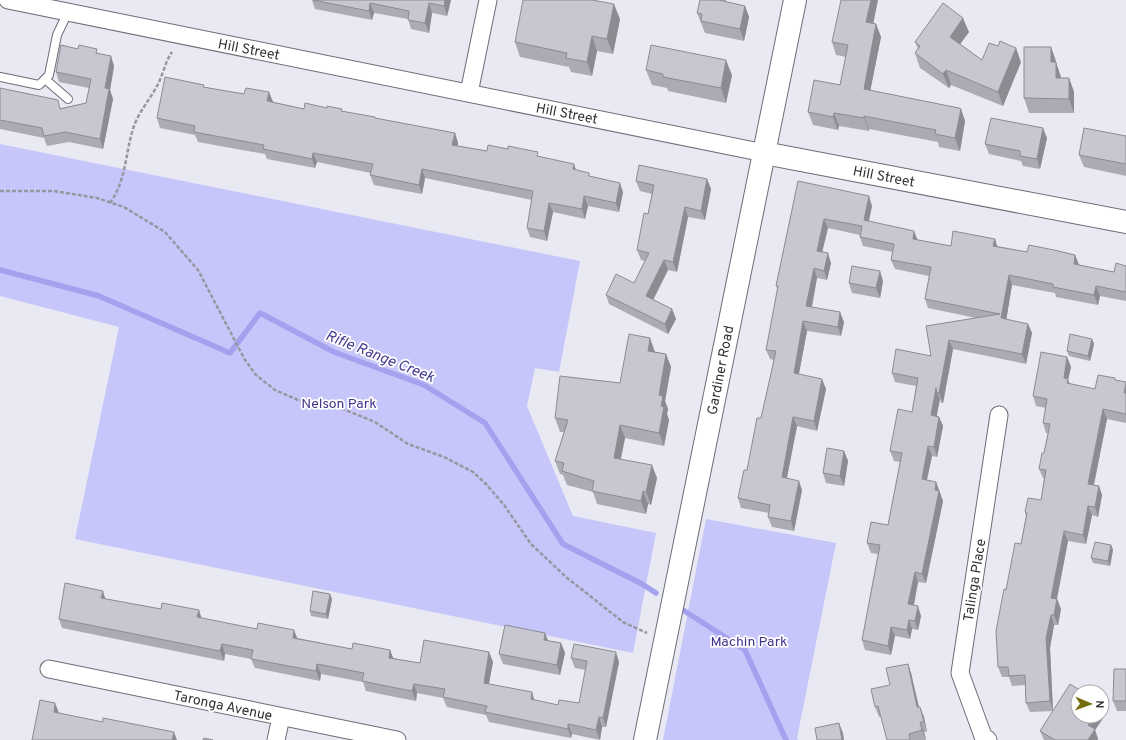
<svg xmlns="http://www.w3.org/2000/svg" width="1126" height="740" viewBox="0 0 1126 740" font-family="Overpass,sans-serif">
	<rect width="100%" height="100%" fill="#e9e9f4"/>
	<g fill="#c6c6fb">
		<polygon points="0,144 580,261 559,372 535,368 527,406 573,516 656,533 633,653 75,539 119,327 0,296"/>
		<polygon points="706,519 836,543 797,738 799,740 663,740"/>
	</g>
	<g fill="none" stroke-linecap="round" stroke-linejoin="round">
		<g stroke="#a4a2ee" stroke-width="5.5">
			<polyline points="0,270 99,296 230,353 260,313 334,352 424,385 485,423 563,544 642,584 656,593"/>
			<polyline points="683,610 745,650 786,740"/>
		</g>
		<g stroke="#6c6d76" stroke-width="10">
			<g id="lane">
				<polyline points="0,77 39,85 49,75 57,35 68,12"/>
				<polyline points="45,79 68,99"/>
			</g>
		</g>
		<g stroke="#6c6d76" stroke-width="19">
			<g id="street">
				<polyline points="8,0 764,153"/>
				<polyline points="469,93 488,0"/>
				<polyline points="49,669 397,740"/>
				<polyline points="276,740 281,717"/>
				<polyline points="988,740 983,736 960,673 999,415"/>
			</g>
		</g>
		<g stroke="#6c6d76" stroke-width="24">
			<g id="secondary">
				<polyline points="764,153 1126,222"/>
				<polyline points="645,740 795,0"/>
			</g>
		</g>
		<g stroke="#97979f" stroke-width="2.5" stroke-dasharray="4 2" stroke-linecap="butt">
			<polyline points="0,191 54,191 97,198 124,207 165,232 198,270 245,360 256,375 275,390 298,400 343,409 375,422 408,444 444,457 473,472 486,484 504,505 531,544 566,577 623,622 647,633"/>
			<path d="M110,203c17,-24 15,-51 24,-77 5,-14 16,-27 23,-40 6,-11 8,-24 15,-34"/>
		</g>
		<use href="#lane" stroke="#fff" stroke-width="8"/>
		<use href="#street" stroke="#fff" stroke-width="17"/>
		<use href="#secondary" stroke="#fff" stroke-width="22"/>
	</g>
	<g fill="#ababb4">
		<polygon points="312,0 451,0 447,16 432,13 429,33 411,29 408,19 374,13 372,20 315,9"/>
		<polygon points="700,0 726,0 726,2 745,6 749,17 744,41 705,33 697,13"/>
		<polygon points="620,19 613,54 597,51 592,76 571,72 569,67 520,57 515,42"/>
		<polygon points="873,23 876,24 881,37 870,91 961,109 965,121 960,151 939,147 938,142 869,129 869,131 839,126 838,130 813,125 808,112 840,85 846,57 836,55 832,42"/>
		<polygon points="969,32 960,44 982,60 1021,62 1003,106 951,85 949,88 920,68 915,53 918,49 915,42"/>
		<polygon points="1051,47 1056,61 1056,64 1061,78 1069,78 1074,92 1074,113 1029,113 1024,98"/>
		<polygon points="98,53 114,66 110,90 113,99 103,149 69,142 47,146 44,138 0,129 0,88 61,108 86,103 89,88 59,82 56,72"/>
		<polygon points="646,70 732,75 726,103 668,91 667,88 652,85"/>
		<polygon points="204,87 244,94 269,92 273,102 304,109 327,108 342,109 342,111 376,119 455,133 458,143 458,146 487,151 540,157 574,164 576,170 623,192 619,212 588,206 585,219 553,212 547,241 530,237 527,228 532,200 425,178 422,194 374,185 370,175 371,173 317,162 315,168 267,159 265,154 198,142 195,135 160,128 157,118"/>
		<polygon points="1126,136 1126,176 1084,167 1079,155"/>
		<polygon points="1047,138 1040,169 1023,166 1021,161 989,154 985,144"/>
		<polygon points="707,179 711,189 705,220 688,217 677,272 668,270 653,300 672,309 676,319 668,334 609,304 606,295 634,283 645,261 641,260 637,250 648,214 652,194 640,191 636,181"/>
		<polygon points="798,181 872,206 869,221 918,240 951,246 995,239 997,246 1027,252 1075,255 1079,265 1114,272 1126,266 1126,301 1100,296 1098,305 1056,297 1055,293 1012,285 1006,319 1028,324 1032,333 1026,364 953,349 943,403 941,403 940,399 936,416 939,417 943,426 937,457 932,456 927,480 936,482 943,501 926,583 918,582 914,605 921,616 918,630 912,629 910,639 895,636 891,655 865,650 862,640 878,554 871,553 867,543 888,525 900,462 894,461 890,451 912,412 916,386 895,382 892,373 931,356 926,326 976,318 928,308 925,299 929,276 895,269 891,260 893,252 863,246 860,237 860,235 828,228 822,252 831,263 827,280 817,278 812,307 844,322 841,336 807,331 799,374 826,389 817,431 797,426 787,478 802,490 794,531 772,527 768,517 769,513 741,508 738,498 747,470 761,418 774,360 770,359 766,350 778,290 776,286"/>
		<polygon points="883,281 880,298 852,293 849,283"/>
		<polygon points="1092,339 1094,344 1090,361 1069,356 1067,351"/>
		<polygon points="655,352 666,354 671,367 665,401 668,409 667,414 669,420 664,446 625,438 621,459 657,478 651,505 648,504 646,514 597,504 593,492 567,485 563,475 560,474 555,461 564,432 560,432 555,418 620,383"/>
		<polygon points="1067,357 1071,367 1068,380 1070,384 1095,389 1116,380 1126,382 1126,423 1107,419 1094,485 1099,486 1102,495 1098,517 1092,515 1086,544 1068,541 1057,599 1061,609 1058,625 1054,625 1050,648 1053,711 1106,714 1095,730 1098,739 1097,740 1044,740 1040,731 1053,711 1030,712 1026,703 1025,685 1012,686 1009,677 1002,677 998,667 1006,590 1021,544 1026,516 1025,512 1041,500 1044,479 1043,478 1039,469 1044,453 1048,433 1046,433 1043,423 1046,408 1036,406 1033,396"/>
		<polygon points="844,451 848,461 844,486 826,483 823,473"/>
		<polygon points="1111,545 1113,550 1110,566 1093,563 1091,558"/>
		<polygon points="105,599 352,649 390,650 393,658 420,663 489,652 493,662 489,684 535,700 558,705 579,703 586,670 575,668 571,658 619,662 606,727 602,727 600,740 572,734 571,738 489,722 486,715 447,707 443,698 417,693 416,701 395,697 366,691 363,682 321,674 320,681 255,668 251,659 225,654 224,661 62,628 59,619"/>
		<polygon points="332,599 328,619 311,616 310,611"/>
		<polygon points="548,641 561,643 565,653 560,675 503,664 499,654"/>
		<polygon points="908,664 911,673 919,707 924,717 927,732 924,732 926,740 887,740 881,716 879,717 875,707 890,685"/>
		<polygon points="1126,669 1126,711 1117,711 1113,701"/>
	</g>
	<g fill="#8b8b92">
		<polygon points="445,0 451,0 447,16 444,6"/>
		<polygon points="871,0 878,0 871,35 866,22"/>
		<polygon points="370,3 374,13 372,20 369,11"/>
		<polygon points="429,3 432,13 429,33 425,23"/>
		<polygon points="614,4 620,19 613,54 607,39"/>
		<polygon points="745,6 749,17 744,41 740,29"/>
		<polygon points="963,18 969,32 955,51 950,37"/>
		<polygon points="876,24 881,37 868,102 864,89"/>
		<polygon points="592,36 597,51 592,76 587,62"/>
		<polygon points="1051,47 1061,77 1061,92 1056,78 1051,62"/>
		<polygon points="1016,48 1021,62 1003,106 998,92"/>
		<polygon points="111,56 114,66 110,90 113,99 103,149 100,139 105,88"/>
		<polygon points="726,60 732,75 726,103 721,88"/>
		<polygon points="946,70 951,85 949,88 943,74"/>
		<polygon points="1069,78 1074,92 1074,113 1069,99"/>
		<polygon points="269,92 273,102 267,101"/>
		<polygon points="961,109 965,121 960,151 955,138"/>
		<polygon points="834,113 839,126 838,130 833,117"/>
		<polygon points="864,116 869,129 869,131 864,118"/>
		<polygon points="1043,128 1047,138 1040,169 1037,159"/>
		<polygon points="455,133 458,143 456,154 452,145"/>
		<polygon points="313,153 317,162 315,168 312,159"/>
		<polygon points="574,164 577,174 573,169"/>
		<polygon points="422,169 425,178 422,194 419,185"/>
		<polygon points="707,179 711,189 705,220 701,211"/>
		<polygon points="620,183 623,192 619,212 616,203"/>
		<polygon points="584,196 588,206 585,219 582,209"/>
		<polygon points="869,196 872,206 867,229 864,220"/>
		<polygon points="549,203 553,212 547,241 544,231"/>
		<polygon points="685,207 688,217 677,272 673,262"/>
		<polygon points="824,219 828,228 820,261 817,251"/>
		<polygon points="914,231 918,241 913,239"/>
		<polygon points="995,239 998,249 993,246"/>
		<polygon points="828,253 831,263 827,280 824,271"/>
		<polygon points="1075,255 1079,265 1074,264"/>
		<polygon points="664,260 668,270 650,306 646,296"/>
		<polygon points="814,268 817,278 810,316 806,306"/>
		<polygon points="880,271 883,281 880,298 876,288"/>
		<polygon points="1009,275 1012,285 1005,328 1001,318"/>
		<polygon points="1096,286 1100,296 1098,305 1094,295"/>
		<polygon points="672,309 676,319 668,334 665,324"/>
		<polygon points="840,312 844,322 841,336 838,327"/>
		<polygon points="803,321 807,331 797,383 794,373"/>
		<polygon points="1028,324 1032,333 1026,364 1022,354"/>
		<polygon points="650,338 655,352 653,364 648,351"/>
		<polygon points="1092,339 1094,344 1090,361 1088,356"/>
		<polygon points="949,340 953,349 943,403 939,393"/>
		<polygon points="666,354 671,367 665,401 668,409 667,414 669,420 664,446 659,433 661,406 659,395"/>
		<polygon points="1067,357 1071,367 1068,380 1071,388 1071,393 1064,378"/>
		<polygon points="822,379 826,389 817,431 814,421"/>
		<polygon points="1126,384 1126,398 1124,393"/>
		<polygon points="936,388 937,393 940,399 935,425 931,415"/>
		<polygon points="1103,409 1107,419 1092,493 1088,484"/>
		<polygon points="793,417 797,426 785,487 782,477"/>
		<polygon points="939,417 943,426 937,457 934,447"/>
		<polygon points="620,425 625,438 618,471 614,458"/>
		<polygon points="928,446 932,456 925,488 922,479"/>
		<polygon points="844,451 848,461 844,486 840,476"/>
		<polygon points="652,465 657,478 651,505 646,492"/>
		<polygon points="799,481 802,490 794,531 791,521"/>
		<polygon points="936,482 943,501 926,583 922,574"/>
		<polygon points="1099,486 1102,495 1098,517 1095,507"/>
		<polygon points="643,491 648,504 646,514 641,501"/>
		<polygon points="1088,506 1092,515 1086,544 1083,535"/>
		<polygon points="1064,531 1068,541 1055,608 1051,598"/>
		<polygon points="1111,545 1113,550 1110,566 1108,561"/>
		<polygon points="915,572 918,582 912,614 908,604"/>
		<polygon points="103,591 106,601 101,598"/>
		<polygon points="330,594 332,599 328,619 326,614"/>
		<polygon points="1057,599 1061,609 1058,625 1054,615"/>
		<polygon points="918,606 921,616 918,630 915,621"/>
		<polygon points="199,610 202,620 197,617"/>
		<polygon points="1051,615 1054,625 1050,648 1053,711 1050,701 1046,638"/>
		<polygon points="909,620 912,629 910,639 907,630"/>
		<polygon points="891,627 895,636 891,655 888,646"/>
		<polygon points="294,630 298,640 293,638"/>
		<polygon points="545,633 549,643 544,640"/>
		<polygon points="561,643 565,653 560,675 557,665"/>
		<polygon points="222,644 225,654 224,661 220,651"/>
		<polygon points="390,650 394,660 389,658"/>
		<polygon points="489,652 493,662 487,693 484,683"/>
		<polygon points="616,652 619,662 606,727 603,718"/>
		<polygon points="317,664 321,674 320,681 316,671"/>
		<polygon points="908,664 911,673 921,717 917,707"/>
		<polygon points="414,684 417,693 416,701 412,691"/>
		<polygon points="532,692 535,702 531,699"/>
		<polygon points="55,703 59,713 57,722 54,712"/>
		<polygon points="1102,704 1106,714 1095,730 1098,739 1097,740 1088,740 1088,725 1094,716 1102,716"/>
		<polygon points="920,707 924,717 927,732 924,722"/>
		<polygon points="599,717 602,727 600,740 596,730"/>
		<polygon points="920,722 924,732 926,740 922,730"/>
		<polygon points="839,723 843,733 844,740 842,740"/>
		<polygon points="568,724 572,734 571,738 568,729"/>
		<polygon points="174,732 177,740 172,740"/>
	</g>
	<g fill="#c7c7d1" stroke="#8b8b92">
		<polygon points="313,0 445,0 444,6 429,3 425,23 408,20 409,11 370,3 369,11"/>
		<polygon points="523,0 592,0 614,4 607,39 592,36 587,62 566,58 567,53 515,42"/>
		<polygon points="700,0 719,0 745,6 740,29 701,21 702,14 697,13"/>
		<polygon points="841,0 871,0 866,22 876,24 864,89 959,108 961,109 955,138 935,134 936,130 864,116 864,118 834,113 833,117 808,112 814,80 840,85 848,45 832,42"/>
		<polygon points="943,3 963,18 950,37 982,60 989,43 998,46 1000,41 1016,48 998,92 946,70 943,74 915,53 920,46 915,42"/>
		<polygon points="61,45 78,49 79,45 97,49 96,53 111,56 105,88 109,89 100,139 65,132 44,136 42,128 0,120 0,88 58,100 60,109 86,103 91,79 56,72"/>
		<polygon points="651,45 726,60 721,88 663,77 663,74 646,70"/>
		<polygon points="1024,47 1051,47 1051,62 1056,62 1056,78 1069,78 1069,99 1024,98"/>
		<polygon points="165,77 204,85 203,87 244,94 246,88 269,92 267,101 304,109 305,103 327,108 327,106 342,109 341,111 375,117 375,118 455,133 452,145 487,151 488,145 508,149 508,146 538,152 537,156 574,164 573,169 589,173 589,176 620,183 616,203 584,196 582,209 549,203 544,231 527,228 533,191 422,169 419,185 370,175 373,164 313,153 312,159 263,149 264,145 194,132 195,126 157,118"/>
		<polygon points="991,118 1043,128 1037,159 1020,156 1020,151 985,144"/>
		<polygon points="1084,128 1126,136 1126,164 1079,155"/>
		<polygon points="639,165 707,179 701,211 685,207 673,262 664,260 646,296 672,309 665,324 606,295 616,274 634,283 649,253 637,250 644,213 648,214 654,185 636,181"/>
		<polygon points="798,181 869,196 864,220 914,231 913,239 951,246 953,231 995,239 993,246 1027,252 1029,245 1054,250 1075,255 1074,264 1114,272 1116,263 1126,266 1126,292 1096,286 1094,295 1053,287 1053,284 1009,275 1001,318 1028,324 1022,354 949,340 939,393 937,393 936,388 931,415 939,417 934,447 928,446 922,479 936,482 935,490 939,491 922,574 915,572 908,604 918,606 915,621 909,620 907,630 891,627 888,646 862,640 880,545 867,543 871,522 888,525 902,453 890,451 898,409 912,412 918,378 892,373 896,349 931,356 926,326 1000,314 925,299 931,267 891,260 894,244 860,237 862,226 824,219 817,251 828,253 824,271 814,268 806,306 840,312 838,327 803,321 794,373 822,379 814,421 793,417 782,477 799,481 791,521 768,517 770,505 738,498 744,470 747,470 757,418 761,418 776,351 766,350 778,286 776,286"/>
		<polygon points="852,266 880,271 876,288 849,283"/>
		<polygon points="629,334 650,338 648,351 666,354 659,395 663,396 661,406 664,407 659,433 620,425 614,458 652,465 646,492 643,491 641,501 592,491 594,481 562,471 564,463 555,461 568,420 555,418 560,376 620,383"/>
		<polygon points="1070,334 1092,339 1088,356 1067,351"/>
		<polygon points="1041,352 1067,357 1064,378 1068,379 1067,383 1095,389 1098,375 1115,378 1115,380 1126,382 1124,393 1126,393 1126,414 1103,409 1088,484 1099,486 1095,507 1088,506 1083,535 1064,531 1051,598 1057,599 1054,615 1051,615 1046,638 1050,701 1026,703 1025,675 1009,676 1008,667 998,667 996,631 1004,589 1006,590 1015,543 1021,544 1027,513 1025,512 1028,498 1041,500 1046,470 1039,469 1042,453 1044,453 1050,424 1043,423 1047,399 1033,396"/>
		<polygon points="827,448 844,451 840,476 823,473"/>
		<polygon points="1095,542 1111,545 1108,561 1091,558"/>
		<polygon points="65,583 103,591 101,598 161,609 162,603 199,610 197,617 257,629 258,623 294,630 293,638 352,649 353,643 390,650 389,658 420,663 424,640 489,652 484,683 532,692 531,699 558,705 559,700 579,703 587,661 571,658 574,644 616,652 603,718 599,717 596,730 568,724 568,729 485,712 487,706 443,697 445,689 414,684 412,691 391,687 362,681 364,673 317,664 316,671 251,659 253,650 222,644 220,651 59,619"/>
		<polygon points="313,591 330,594 326,614 310,611"/>
		<polygon points="505,625 545,633 544,640 561,643 557,665 499,654"/>
		<polygon points="908,664 917,707 920,707 924,722 920,722 922,730 909,734 910,740 887,740 878,706 875,707 871,689 890,685 886,668"/>
		<polygon points="1114,669 1126,669 1126,701 1113,701"/>
		<polygon points="1070,684 1083,692 1078,692 1078,716 1094,716 1088,725 1095,729 1088,740 1055,740 1040,731"/>
		<polygon points="40,700 55,703 54,712 103,722 103,718 174,732 172,740 32,740"/>
		<polygon points="839,723 842,740 817,740 815,728"/>
		<polygon points="204,738 213,740 203,740"/>
	</g>
	<g text-anchor="middle" stroke-width="3.5" stroke-linejoin="round" paint-order="stroke">
		<g font-size="14" fill="#313135" stroke="#fff">
			<text transform="translate(249 49) rotate(11)" y="5">Hill Street</text>
			<text transform="translate(567 113) rotate(11)" y="5">Hill Street</text>
			<text transform="translate(884 176) rotate(11)" y="5">Hill Street</text>
			<text transform="translate(720 370) rotate(-79)" y="5">Gardiner Road</text>
			<text transform="translate(974 580) rotate(-81)" y="5">Talinga Place</text>
			<text transform="translate(223 705) rotate(12)" y="5">Taronga Avenue</text>
		</g>
		<g font-size="14" fill="#41348b" stroke="#fff">
			<text x="339" y="408">Nelson Park</text>
			<text x="749" y="646">Machin Park</text>
		</g>
		<g font-size="15" font-style="italic" fill="#44388f" stroke="#fff">
			<text transform="translate(380 356) rotate(22)" y="5">Rifle Range Creek</text>
		</g>
	</g>
	<g transform="translate(1090 704) rotate(92)"><circle r="19" fill="#ffffff" stroke="#adadae"/>
	<path d="M0-3L7 15L0 10L-7 15Z" fill="#746d0a"/>
	<text y="-6" font-size="11" font-weight="bold" text-anchor="middle" fill="#313135">N</text>
	</g>
</svg>
